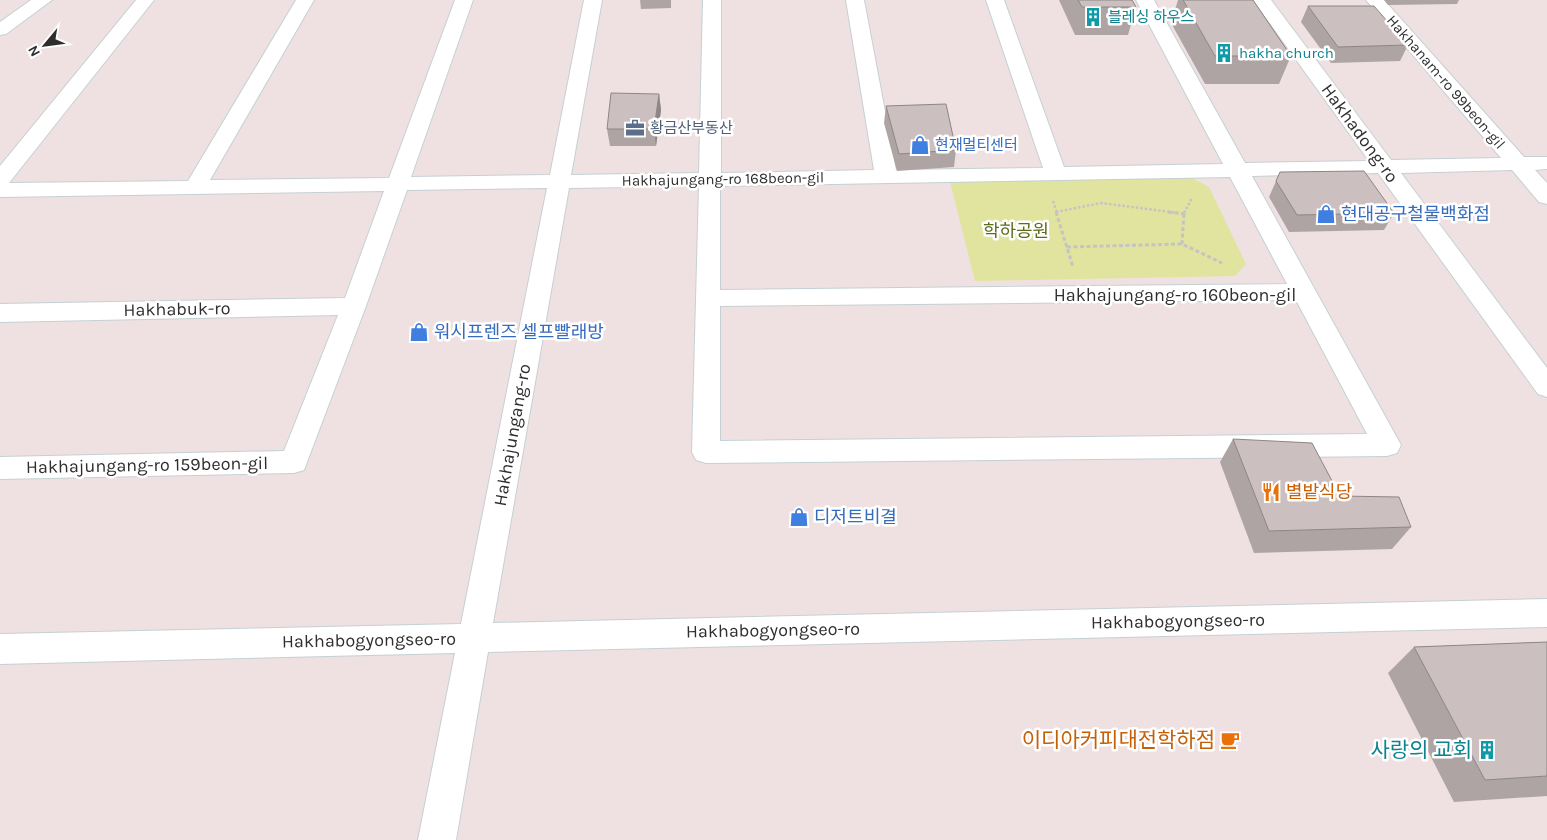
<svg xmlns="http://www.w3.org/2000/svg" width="1547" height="840" viewBox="0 0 1547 840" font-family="Karla,'Noto Sans KR',sans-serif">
	<rect width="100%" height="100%" fill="#efe1e1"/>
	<polygon fill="#e1e49e" points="1192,178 1209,187 1246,264 1235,276 975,281 950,182"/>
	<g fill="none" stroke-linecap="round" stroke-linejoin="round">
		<g stroke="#c5d0d4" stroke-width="2">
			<g id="minor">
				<polygon points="31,0 52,0 6,34 0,35 0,22"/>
				<path d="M136,0h18l-145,183 179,-2 108,-181h18l-104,180 179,-2 66,-178h18l-62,177 139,-2 34,-175h18l-31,175 128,-2 4,-173h18v173l153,-3 -28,-170h18l32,170 147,-2 -57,-168h18l60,167 159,-3 -87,-164h18l91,163 124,-2 -116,-161h18l120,160 110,-2 -135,-158h18l140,157h23v12l-12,1 12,13v21l-8,-2 -27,-32 -111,3 146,195v29l-9,-3 -160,-221 -126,3 149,269 -4,8 -10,3 -681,7 -10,-3 -4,-8 7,-266 -130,2 -76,435 1054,-24v28l-1059,25 -32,188h-38l37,-187 -455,11v-30l461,-10 86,-436 -140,2 -41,116 -62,164 -10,3 -294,6v-22l284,-6 54,-136 -338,7v-18l345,-6 39,-107 -384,6v-31zM1230,177l57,107 -567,6v-104zM1296,300l71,134 -647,7v-135z"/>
			</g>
		</g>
		<g stroke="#c4c4c4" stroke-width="2.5" stroke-dasharray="2.5 2" stroke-linecap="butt">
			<polyline points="1053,201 1057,213"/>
			<polyline points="1056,212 1101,203 1178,213"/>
			<polyline points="1184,213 1192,198"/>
		</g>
		<g stroke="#c4c4c4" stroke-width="3" stroke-dasharray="4 2.5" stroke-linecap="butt">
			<polyline points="1056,212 1073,267"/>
			<polyline points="1168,212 1184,214 1185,212"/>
			<polyline points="1182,244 1184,214"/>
			<polyline points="1067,247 1182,244 1222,263"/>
		</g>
		<use href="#minor" fill="#fff" fill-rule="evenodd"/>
	</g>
	<g fill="#afa4a4">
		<polygon points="640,0 671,0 671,8 641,9"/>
		<polygon points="1059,0 1132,0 1136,7 1128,35 1075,35"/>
		<polygon points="1178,0 1253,0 1291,56 1279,84 1205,84 1171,23"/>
		<polygon points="1384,0 1459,0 1457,4 1388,5"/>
		<polygon points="1308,6 1408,45 1400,61 1331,63 1301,22"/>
		<polygon points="659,94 661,110 656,146 610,146 607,129"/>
		<polygon points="886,106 956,150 954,167 897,171 884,123"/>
		<polygon points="1280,172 1394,213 1384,230 1289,232 1269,197"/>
		<polygon points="1233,439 1340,496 1411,527 1392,549 1254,553 1220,462"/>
		<polygon points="1547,642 1547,796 1454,802 1388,673 1414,647"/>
	</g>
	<polygon fill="#8e8686" points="659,94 661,110 656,146 654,129"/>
	<g fill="#cbbfbf" stroke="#8e8686">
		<polygon points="1078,0 1132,0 1136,7 1082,7"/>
		<polygon points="1183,0 1253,0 1291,56 1215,56"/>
		<polygon points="1308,6 1374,6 1408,45 1338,47"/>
		<polygon points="611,93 659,94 654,129 607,129"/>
		<polygon points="946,104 956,150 899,154 886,106"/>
		<polygon points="1364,171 1394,213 1297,215 1276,181 1280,172"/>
		<polygon points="1233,439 1312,443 1340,496 1399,497 1411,527 1269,531"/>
		<polygon points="1547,642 1547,776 1485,780 1414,647"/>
	</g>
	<defs>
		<g id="building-bare" transform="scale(1.5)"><path d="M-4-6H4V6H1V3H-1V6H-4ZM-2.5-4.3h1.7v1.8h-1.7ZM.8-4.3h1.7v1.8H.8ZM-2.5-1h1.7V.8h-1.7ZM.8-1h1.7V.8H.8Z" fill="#0f9aa8" stroke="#fff" stroke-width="2.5" paint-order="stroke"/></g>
		<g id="office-bare" transform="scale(1.5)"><path d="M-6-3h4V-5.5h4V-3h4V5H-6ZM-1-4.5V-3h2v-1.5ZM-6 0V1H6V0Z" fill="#5c6f8a" stroke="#fff" stroke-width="2.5" paint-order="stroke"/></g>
		<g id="shop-bare" transform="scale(1.5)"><path d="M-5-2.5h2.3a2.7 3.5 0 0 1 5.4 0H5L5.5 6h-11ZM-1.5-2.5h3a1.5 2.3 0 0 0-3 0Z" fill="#3f7fe0" stroke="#fff" stroke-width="2.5" paint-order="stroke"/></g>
		<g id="restaurant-bare" transform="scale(1.5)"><path d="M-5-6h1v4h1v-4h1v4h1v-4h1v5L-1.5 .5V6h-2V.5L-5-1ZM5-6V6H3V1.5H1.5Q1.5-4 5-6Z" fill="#e8710a" stroke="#fff" stroke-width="2.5" paint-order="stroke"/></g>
		<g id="cafe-bare" transform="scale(1.5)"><path d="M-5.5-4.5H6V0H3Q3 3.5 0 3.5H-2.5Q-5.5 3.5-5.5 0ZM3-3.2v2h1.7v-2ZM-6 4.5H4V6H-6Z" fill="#e8710a" stroke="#fff" stroke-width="2.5" paint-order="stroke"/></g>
	</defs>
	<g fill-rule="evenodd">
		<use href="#building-bare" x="1093" y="17"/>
		<use href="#building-bare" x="1224" y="53"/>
		<use href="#office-bare" x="635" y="128"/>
		<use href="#shop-bare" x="920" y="145"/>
		<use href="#shop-bare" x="1326" y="214"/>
		<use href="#shop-bare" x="419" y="332"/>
		<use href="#restaurant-bare" x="1271" y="492"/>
		<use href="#shop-bare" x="799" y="517"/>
		<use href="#cafe-bare" x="1230" y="740"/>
		<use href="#building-bare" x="1487" y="750"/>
	</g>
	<g text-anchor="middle" stroke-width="5" stroke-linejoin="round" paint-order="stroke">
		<g font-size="15" fill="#0d838f" stroke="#fff" text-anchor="start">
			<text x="1108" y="22">블레싱 하우스</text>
			<text x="1239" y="58">hakha church</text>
		</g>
		<g font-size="15" fill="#2e2e2e" stroke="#fff">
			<text transform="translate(1446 82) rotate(49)" y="5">Hakhanam-ro 99beon-gil</text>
			<text transform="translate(723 179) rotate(-1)" y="5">Hakhajungang-ro 168beon-gil</text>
		</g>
		<g font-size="15" fill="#4e5e75" stroke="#fff" text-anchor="start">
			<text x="650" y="133">황금산부동산</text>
		</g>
		<g font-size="15" fill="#366cbe" stroke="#fff" text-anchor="start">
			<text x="935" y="150">현재멀티센터</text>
		</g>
		<g font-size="18" fill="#2e2e2e" stroke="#fff">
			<text transform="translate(1360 133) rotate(54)" y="6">Hakhadong-ro</text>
			<text x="1175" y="301">Hakhajungang-ro 160beon-gil</text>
			<text transform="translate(177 309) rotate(-1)" y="6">Hakhabuk-ro</text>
			<text transform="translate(512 435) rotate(-80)" y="6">Hakhajungang-ro</text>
			<text transform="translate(147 465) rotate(-1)" y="6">Hakhajungang-ro 159beon-gil</text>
			<text transform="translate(1178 621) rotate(-1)" y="6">Hakhabogyongseo-ro</text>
			<text transform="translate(773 630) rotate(-1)" y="6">Hakhabogyongseo-ro</text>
			<text transform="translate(369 640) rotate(-1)" y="6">Hakhabogyongseo-ro</text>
		</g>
		<g font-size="18" fill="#366cbe" stroke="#fff" text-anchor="start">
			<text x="1341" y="220">현대공구철물백화점</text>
			<text x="434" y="338">워시프렌즈 셀프빨래방</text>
			<text x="814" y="523">디저트비결</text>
		</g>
		<g font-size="18" fill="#5e6d1c" stroke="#fff">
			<text x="1016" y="237">학하공원</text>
		</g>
		<g font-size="18" fill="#c56008" stroke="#fff" text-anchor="start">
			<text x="1286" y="498">별밭식당</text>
		</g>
		<g font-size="21" fill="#c56008" stroke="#fff" text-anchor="end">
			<text x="1215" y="747">이디아커피대전학하점</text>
		</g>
		<g font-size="21" fill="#0d838f" stroke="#fff" text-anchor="end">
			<text x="1472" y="757">사랑의 교회</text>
		</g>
	</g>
	<g transform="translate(45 45) rotate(241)" stroke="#ffffff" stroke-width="4" paint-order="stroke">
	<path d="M0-4L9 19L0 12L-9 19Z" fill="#2e2e2e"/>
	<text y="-8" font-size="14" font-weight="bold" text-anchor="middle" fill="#2e2e2e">N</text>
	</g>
</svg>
